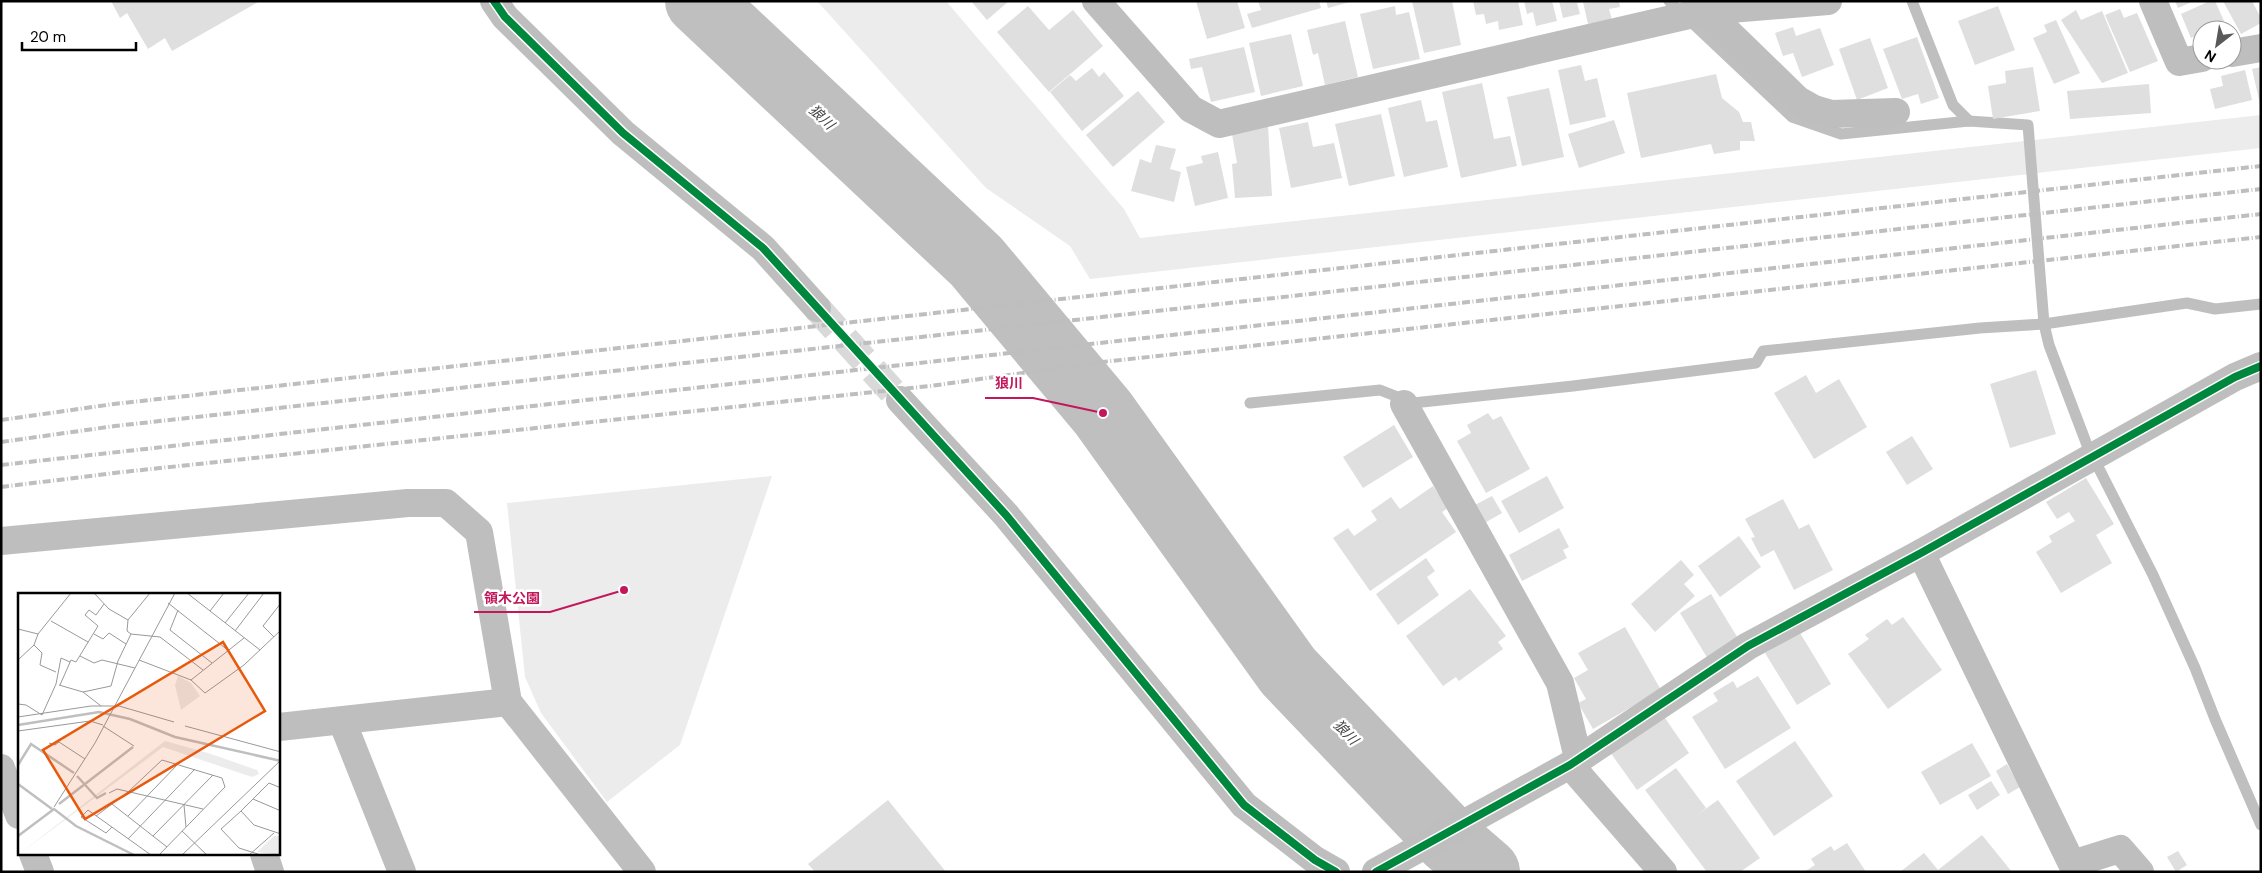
<svg xmlns="http://www.w3.org/2000/svg" width="2262" height="873" viewBox="0 0 2262 873" font-family="'DM Sans','Noto Sans JP',sans-serif">
	<rect width="100%" height="100%" fill="#fff"/>
	<g fill="#ececec">
		<polygon points="817,1 946,1 1124,209 1140,238 2261,115 2261,148 1090,279 1070,246 986,188"/>
		<polygon points="772,476 680,745 607,802 541,713 525,677 507,503"/>
	</g>
	<g fill="none" stroke-linecap="round" stroke-linejoin="round">
		<g stroke="#bfbfbf" stroke-width="11">
			<polyline points="1669,1 1792,117 1841,134 1969,121 2028,125 2044,324 2049,345 2087,445 2153,575 2195,668 2215,719 2261,825"/>
			<polyline points="1912,1 1953,105 1969,121"/>
			<polyline points="1250,403 1380,390 1413,403 1573,386 1756,363 1763,351 1980,328 2044,324 2187,303 2215,309 2261,304"/>
		</g>
		<polyline stroke="#bfbfbf" stroke-width="68" points="699,1 976,261 1103,413 1288,671 1449,840 1486,872"/>
	</g>
	<g fill="#dfdfdf">
		<polygon points="111,1 260,1 172,51 165,38 148,49 127,13 120,18"/>
		<polygon points="971,1 1009,1 987,20"/>
		<polygon points="1196,1 1237,1 1245,28 1207,39"/>
		<polygon points="1258,1 1319,1 1321,8 1252,28 1247,14 1261,10"/>
		<polygon points="1326,1 1350,1 1350,2 1328,8"/>
		<polygon points="1412,1 1452,1 1461,45 1424,53"/>
		<polygon points="1473,1 1518,1 1523,25 1499,30 1498,21 1486,24 1484,14 1476,15"/>
		<polygon points="1524,1 1552,1 1557,21 1536,26 1533,12 1527,14"/>
		<polygon points="1559,1 1619,1 1620,7 1609,9 1612,20 1588,24 1583,2 1577,3 1580,14 1563,18"/>
		<polygon points="2175,1 2194,1 2178,8"/>
		<polygon points="2210,1 2215,1 2225,23 2209,30 2202,30 2202,33 2191,38 2181,14"/>
		<polygon points="2223,1 2252,1 2261,18 2261,23 2241,34"/>
		<polygon points="1028,6 1049,30 1073,10 1103,46 1049,92 997,32"/>
		<polygon points="1395,6 1396,15 1409,12 1420,59 1373,69 1360,14"/>
		<polygon points="1998,6 2015,50 1975,65 1958,21"/>
		<polygon points="2120,9 2124,18 2137,13 2158,61 2130,72 2105,15"/>
		<polygon points="2076,10 2081,20 2102,11 2128,73 2102,83 2061,20"/>
		<polygon points="2056,20 2080,73 2054,84 2033,38 2047,32 2044,25"/>
		<polygon points="1345,21 1358,77 1325,85 1318,53 1313,55 1307,30"/>
		<polygon points="1793,27 1796,36 1820,28 1834,65 1802,77 1793,53 1783,56 1775,33"/>
		<polygon points="1291,34 1303,86 1261,96 1249,43"/>
		<polygon points="1917,37 1939,98 1921,104 1918,94 1902,99 1883,49"/>
		<polygon points="1870,38 1888,88 1857,100 1839,49"/>
		<polygon points="1244,47 1255,92 1211,102 1202,67 1191,69 1189,59"/>
		<polygon points="1581,65 1585,81 1597,78 1606,117 1570,125 1558,70"/>
		<polygon points="2033,67 2040,111 1993,119 1988,86 2006,83 2005,71"/>
		<polygon points="2261,67 2261,104 2260,104 2252,69"/>
		<polygon points="1092,68 1099,77 1104,72 1124,96 1082,131 1050,92 1070,75 1076,81"/>
		<polygon points="2245,70 2252,100 2215,109 2210,89 2223,86 2221,76"/>
		<polygon points="1716,74 1722,98 1739,112 1743,122 1751,122 1755,141 1740,141 1740,150 1714,154 1711,144 1641,158 1627,93"/>
		<polygon points="1482,83 1494,139 1510,136 1517,166 1461,178 1442,92"/>
		<polygon points="2149,84 2151,113 2070,119 2067,91"/>
		<polygon points="1549,88 1564,157 1522,166 1507,97"/>
		<polygon points="1138,91 1165,122 1113,167 1086,135"/>
		<polygon points="1421,100 1426,122 1437,120 1448,167 1404,177 1388,108"/>
		<polygon points="1381,114 1395,176 1349,186 1335,124"/>
		<polygon points="1614,120 1625,153 1579,168 1568,134"/>
		<polygon points="1308,122 1313,147 1334,143 1342,178 1291,188 1279,128"/>
		<polygon points="1268,126 1272,196 1235,198 1232,164 1237,163 1232,134"/>
		<polygon points="1156,145 1176,149 1170,169 1181,172 1174,202 1131,191 1140,159 1151,163"/>
		<polygon points="1218,152 1228,198 1195,206 1186,167 1203,163 1201,156"/>
		<polygon points="2036,370 2056,434 2010,448 1990,384"/>
		<polygon points="1806,375 1816,393 1839,379 1867,427 1814,459 1774,393"/>
		<polygon points="1488,413 1493,420 1501,416 1530,469 1486,493 1457,441 1471,433 1467,425"/>
		<polygon points="1394,425 1413,457 1363,488 1343,457"/>
		<polygon points="1912,436 1933,469 1907,485 1886,452"/>
		<polygon points="1547,476 1564,508 1519,533 1501,501"/>
		<polygon points="2086,478 2114,524 2096,535 2112,563 2061,593 2036,552 2052,542 2049,536 2075,521 2069,512 2057,519 2046,502"/>
		<polygon points="1433,486 1448,508 1442,512 1456,532 1370,591 1333,538 1348,528 1354,536 1377,520 1371,511 1391,497 1400,509"/>
		<polygon points="1492,496 1502,513 1481,525 1471,507"/>
		<polygon points="1783,499 1799,529 1809,524 1833,570 1794,590 1774,550 1761,557 1751,538 1755,537 1745,519"/>
		<polygon points="1559,528 1569,547 1563,550 1567,558 1522,581 1509,555"/>
		<polygon points="1739,536 1761,567 1720,597 1698,566"/>
		<polygon points="1426,558 1435,571 1427,577 1439,595 1398,625 1376,594"/>
		<polygon points="1681,560 1694,575 1684,584 1695,596 1655,632 1631,604"/>
		<polygon points="1470,589 1506,636 1498,642 1503,649 1459,681 1456,677 1443,686 1406,636"/>
		<polygon points="1711,594 1739,640 1708,659 1680,613"/>
		<polygon points="1903,617 1942,670 1888,709 1848,654 1869,639 1865,635 1887,619 1892,625"/>
		<polygon points="1625,627 1661,690 1593,729 1578,703 1586,699 1574,678 1588,670 1578,653"/>
		<polygon points="1800,633 1831,684 1797,705 1765,653"/>
		<polygon points="1758,676 1791,728 1725,769 1692,717 1718,701 1713,693 1733,681 1737,688"/>
		<polygon points="1663,715 1689,753 1637,790 1610,752"/>
		<polygon points="1795,741 1833,796 1774,836 1736,781"/>
		<polygon points="1972,743 1991,776 1940,805 1921,772"/>
		<polygon points="2007,764 2020,787 2008,794 1996,771"/>
		<polygon points="1676,768 1706,808 1697,815 1718,800 1760,858 1740,872 1707,872 1645,790"/>
		<polygon points="1991,781 2000,795 1977,810 1968,795"/>
		<polygon points="888,800 946,872 815,872 808,864"/>
		<polygon points="1982,835 2012,872 1900,872 1924,853 1938,870"/>
		<polygon points="1847,843 1866,872 1804,872 1815,865 1811,859 1831,846 1834,851"/>
		<polygon points="2178,851 2187,865 2176,872 2167,857"/>
	</g>
	<g fill="none" stroke-linecap="round" stroke-linejoin="round">
		<polyline stroke="#d9d9d9" stroke-width="28" stroke-dasharray="28 14" stroke-linecap="butt" points="817,308 900,400"/>
		<g stroke="#bebebe" stroke-width="28">
			<polyline points="494,1 505,17 623,133 763,248 817,308"/>
			<polyline points="1096,1 1191,109 1219,124 1706,11 1828,1"/>
			<polyline points="2153,1 2179,62 2202,58"/>
			<polyline points="1697,2 1798,100 1814,109 1831,114 1896,112"/>
			<polyline points="2232,53 2261,48"/>
			<polyline points="900,400 1006,515 1244,805 1315,860 1336,872"/>
			<polyline points="1404,404 1560,683 1578,758"/>
			<polyline points="1,541 408,503 446,503 479,532 508,702 642,872"/>
			<polyline points="1921,553 2072,864 2120,849 2140,872"/>
			<polyline points="342,721 402,872"/>
			<polyline points="279,727 508,702"/>
			<polyline points="1570,765 1663,872"/>
			<polyline points="1,768 19,815"/>
			<polyline points="33,854 40,872"/>
			<polyline points="264,854 270,872"/>
			<polyline points="1376,872 1570,765 1748,646 1921,553 2235,377 2261,366"/>
		</g>
		<g stroke="#bebebe" stroke-width="4" stroke-dasharray="8 2.5 1 2.5" stroke-linecap="butt">
			<polyline points="1,420 114,404 2261,166"/>
			<polyline points="1,442 115,426 2261,189"/>
			<polyline points="1,465 2261,214"/>
			<polyline points="1,487 123,472 930,386 1102,362 2261,237"/>
		</g>
		<g stroke="#fff" stroke-width="11">
			<g id="cycleway">
				<polyline points="494,1 505,17 623,133 763,248 1006,515 1244,805 1315,860 1336,872"/>
				<polyline points="1376,872 1570,765 1748,646 1921,553 2235,377 2261,366"/>
			</g>
		</g>
		<use href="#cycleway" stroke="#00873e" stroke-width="8"/>
	</g>
	<g text-anchor="middle" stroke-width="5" stroke-linejoin="round" paint-order="stroke">
		<g font-size="14" font-style="italic" fill="#444" stroke="#fff">
			<text transform="translate(822 117) rotate(43)" y="5">狼川</text>
			<text transform="translate(1346 732) rotate(46)" y="5">狼川</text>
		</g>
	</g>
	<g transform="translate(18 593)">
		<rect width="262" height="262" fill="#fff"/>
		<path d="M160,83l13,7 9,13 -19,14 -6,-25zM147,148l43,12 49,17 2,4 -7,3 -89,-30 -145,108zM256,243h6v19l-23,-3z" fill="#ececec"/>
		<path fill="none" stroke="#bfbfbf" stroke-width="2.5" d="M0,132l81,-13 31,7 45,18 106,24M0,172l13,-21 43,29M59,183l20,22 9,-5M0,191l34,25M41,211l74,-57M0,243l36,-27 22,17 58,29"/>
		<path fill="none" stroke="#999" stroke-width="1" d="M76,0l15,16 19,11 -1,11 4,3 -13,27 -7,25M169,0l73,57M150,10l61,48M160,17l-8,20 42,33M192,18l14,-18M110,27l22,-27M33,28l37,21M207,30l24,-30M0,36l20,5M217,38l29,-38M76,41l9,5 6,-6 17,11M113,41l29,3 43,33M256,44l-11,-11 18,-23M16,52l8,8 -2,12 16,7M62,63l14,7 8,-3 33,8M0,67l16,-15 4,-11 33,-41M121,67l52,20 14,13 39,-28 37,-35M173,87l53,-42M41,92l24,7 28,-6M42,92l11,-25 5,2 22,-36 -13,-11 4,-5 7,5 8,-11M65,99l18,14M0,111l8,1 16,10 14,-31 5,-26 9,4M0,124l73,-11h28l55,16M85,133l31,20M167,133l96,26M0,138l72,-10 13,4M31,150l6,2 4,-3 26,17M263,195l-12,-5 -28,28 13,14 27,9M91,200l8,-4 86,20M235,206l28,12M94,211l55,43M166,212l2,22M36,214l41,-64 80,-150M223,218l-20,18 18,19 22,7M78,223l32,-24 34,-32 60,18 3,9 -66,68M110,223l50,-52M94,234l-6,6 -25,-16 7,-7 63,45M164,238l25,24M135,243l60,-61M110,246l67,-70M164,262l99,-95M231,262l25,-22"/>
		<path fill="#e8590c" fill-opacity="0.15" stroke="#e8590c" stroke-width="2.5" d="M205,49l42,69 -180,108 -42,-69z"/>
		<rect width="262" height="262" fill="none" stroke="#000" stroke-width="2.5"/>
	</g>
	<path fill="none" stroke="#c2185b" stroke-width="2" d="M1103 413L1033 398H985M624 590L550 612H474"/>
	<g fill="#c2185b" stroke="#fff" stroke-width="2">
		<circle cx="1103" cy="413" r="5"/>
		<circle cx="624" cy="590" r="5"/>
	</g>
	<g font-size="14" text-anchor="middle" font-weight="bold" fill="#c2185b" stroke="#fff" stroke-width="5" stroke-linejoin="round" paint-order="stroke">
		<text x="1009" y="388">狼川</text>
		<text x="512" y="603">領木公園</text>
	</g>
	<rect width="2262" height="873" fill="none" stroke="#000000" stroke-width="5"/>
	<g transform="translate(2217 45) rotate(211)"><circle r="24" fill="#ffffff" stroke="#999999"/>
	<path d="M0-4L9 19L0 12L-9 19Z" fill="#595959"/>
	<text y="-8" font-size="14" font-weight="bold" text-anchor="middle" fill="#000000">N</text>
	</g>
	<path d="M22 42v8h114v-8" fill="none" stroke="#000000" stroke-width="2.5"/>
	<text x="30" y="42" font-size="15" fill="#000000" stroke="#ffffff" stroke-width="4" paint-order="stroke">20 m</text>
</svg>
